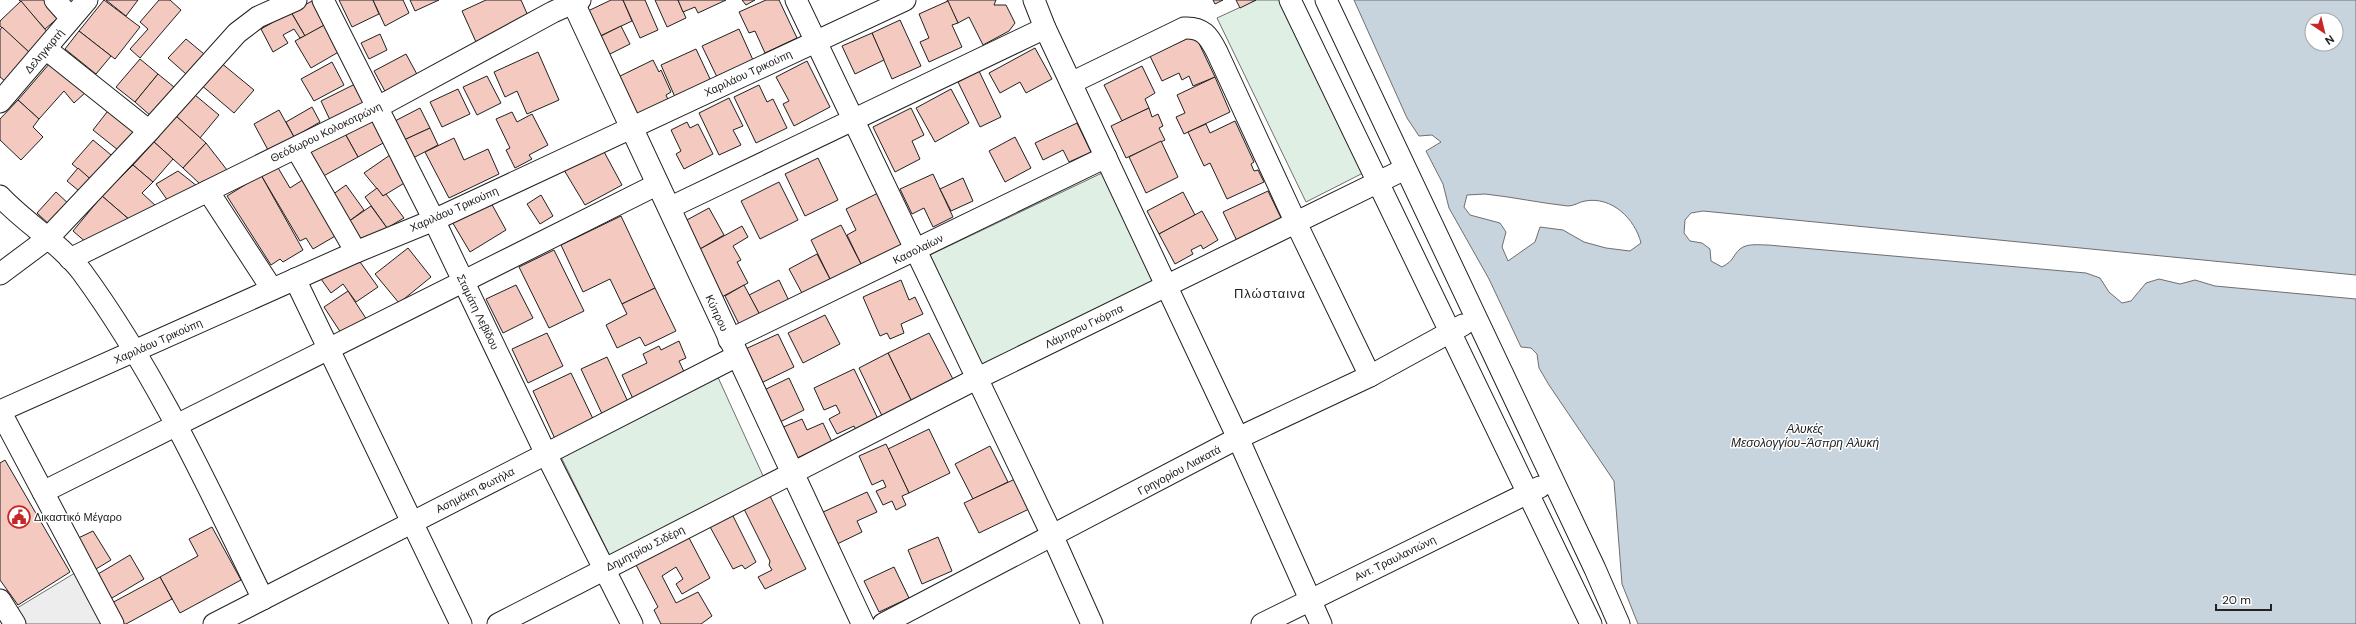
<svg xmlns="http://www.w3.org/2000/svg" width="2356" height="624" viewBox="0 0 2356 624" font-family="'DM Sans',sans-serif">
	<rect width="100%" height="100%" fill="#fff"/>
	<g fill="#e0efe3" stroke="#6f6f6f">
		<polygon points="1256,0 1281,0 1363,173 1306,202 1217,18"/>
		<polygon points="1102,173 1153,281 981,365 930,255"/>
		<polygon points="716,373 764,478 611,558 559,453"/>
	</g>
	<polygon fill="#ededed" stroke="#6f6f6f" points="83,568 113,624 15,624 9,613"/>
	<path fill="#c7d3dd" stroke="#6f6f6f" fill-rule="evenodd" d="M1354,0h1002v275l-653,-64 -12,2 -6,7 -1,13 6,8 12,2 8,6 1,12 11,6c13,-7 10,-11 18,-18 7,-6 20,-4 28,-4l318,28 14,5 9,14 13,11 9,-2 15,-18 13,-4 21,5 15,-4 20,6 141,13v325h-718l-16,-40 -8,-103 -65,-96 -10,-17 -2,-14 -6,-6 -10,-1 -32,-68 -40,-71 -6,-24 -17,-33 15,-9 -9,-7 -13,1 -12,-18zM2312,20h24v24h-24zM1485,194c28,3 55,9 83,12 6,0 11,-4 17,-5 27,-5 50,18 56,42l-11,8 -24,-3 -22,-6 -21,-12 -23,-3 -5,15 -27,19 -6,-14 4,-15 -6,-9 -30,-8 -6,-8 3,-12z"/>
	<g fill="#f3c9c0" stroke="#222">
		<polygon points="19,0 52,0 64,13 45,29"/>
		<polygon points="104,0 140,27 115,59 79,31"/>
		<polygon points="106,0 138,0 126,16"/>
		<polygon points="159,0 170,0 181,10 140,58 130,49 148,29 140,22"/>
		<polygon points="314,0 328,23 305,36 291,12"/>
		<polygon points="339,0 373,0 379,14 352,27"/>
		<polygon points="373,0 403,0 409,13 385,26"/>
		<polygon points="410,0 439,0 415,11"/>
		<polygon points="486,0 521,0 529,18 476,42 462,11"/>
		<polygon points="611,0 623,0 632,21 600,36 588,11"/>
		<polygon points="623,0 645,0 658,30 640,38"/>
		<polygon points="655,0 678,0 686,18 667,27"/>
		<polygon points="678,0 726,0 698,13 695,7 683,12"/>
		<polygon points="742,0 755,0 746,5"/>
		<polygon points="766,0 779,0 797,38 765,53 755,31 749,33 739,12"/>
		<polygon points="947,0 996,0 994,5 1006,5 1015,23 1009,31 983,45 969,17 958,23"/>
		<polygon points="1213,0 1223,0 1215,4"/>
		<polygon points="1236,0 1256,0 1240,8"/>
		<polygon points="21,1 49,34 30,53 0,26 0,21"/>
		<polygon points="948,1 958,23 952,25 962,47 929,62 920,42 929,38 919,14"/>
		<polygon points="291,12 305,36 300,38 294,29 283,35 288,43 273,52 261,29"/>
		<polygon points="900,20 921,66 892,79 872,33"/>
		<polygon points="328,23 342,50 311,68 295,41"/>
		<polygon points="621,26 630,44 606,56 597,38"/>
		<polygon points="2,27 30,53 5,81 0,77 0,30"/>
		<polygon points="739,29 753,60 717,77 702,46"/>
		<polygon points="79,31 111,56 96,74 65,49"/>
		<polygon points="872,33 884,60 855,74 842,46"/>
		<polygon points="380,34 387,50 369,59 361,43"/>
		<polygon points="1195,35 1215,77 1193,86 1189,76 1182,80 1179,73 1162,81 1150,56"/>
		<polygon points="186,39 204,54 186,74 168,58"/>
		<polygon points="1035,48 1052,79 1026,93 1020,82 1000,93 989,73"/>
		<polygon points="696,49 711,81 675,97 661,65"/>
		<polygon points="538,52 559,100 527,114 517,91 505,97 494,72"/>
		<polygon points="406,54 419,78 387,95 374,71"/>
		<polygon points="140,59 158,74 135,102 116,87"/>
		<polygon points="653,60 659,72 661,70 671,92 666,95 669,102 635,118 616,78"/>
		<polygon points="807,61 830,107 794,126 783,104 789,101 776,77"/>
		<polygon points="220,62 254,90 234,113 200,84"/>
		<polygon points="332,62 344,85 314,101 301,79"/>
		<polygon points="50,63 86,92 74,103 64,91 39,119 18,100"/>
		<polygon points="1142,66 1155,93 1145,99 1149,108 1122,121 1104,85"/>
		<polygon points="979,71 1001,117 980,127 958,82"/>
		<polygon points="158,74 174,87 151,116 135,102"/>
		<polygon points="487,76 501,103 477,115 463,87"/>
		<polygon points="1215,77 1230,112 1184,134 1176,117 1185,113 1177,95"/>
		<polygon points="361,81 371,101 331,122 321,101"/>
		<polygon points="759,85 767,102 773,99 787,128 756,143 734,97"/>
		<polygon points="458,89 470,114 442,127 430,102"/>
		<polygon points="951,89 969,123 935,142 916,108"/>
		<polygon points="195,95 219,115 200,138 176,116"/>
		<polygon points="729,98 743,126 733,130 741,145 719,155 699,113"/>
		<polygon points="18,100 39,119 33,127 43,137 21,160 0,140 0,119"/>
		<polygon points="111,107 141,131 123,154 93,130"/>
		<polygon points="312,107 320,122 294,137 286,122"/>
		<polygon points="420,108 430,128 404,140 395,121"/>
		<polygon points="911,108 924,135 912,141 920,159 895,172 873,127"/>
		<polygon points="1149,108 1152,117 1158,114 1163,126 1159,128 1165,140 1126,158 1111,126"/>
		<polygon points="279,110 294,137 268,150 254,124"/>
		<polygon points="512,112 517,122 532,114 548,145 529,155 532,159 515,168 506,150 510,148 496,119"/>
		<polygon points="176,116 206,143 183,168 154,142"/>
		<polygon points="370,116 385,142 358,157 343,130"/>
		<polygon points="1235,121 1254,162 1251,164 1254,171 1258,170 1264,182 1227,199 1210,163 1204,166 1188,132 1206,124 1210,133"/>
		<polygon points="687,122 690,128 698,124 713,154 684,169 676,154 681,151 671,130"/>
		<polygon points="1077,123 1091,152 1069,162 1063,150 1043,160 1035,143"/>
		<polygon points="430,128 438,145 413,158 404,140"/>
		<polygon points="343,130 358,157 318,179 303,152"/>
		<polygon points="1015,137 1031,168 1005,182 989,151"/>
		<polygon points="454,138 464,160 488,149 499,174 449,198 425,152"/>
		<polygon points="93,140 116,159 95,183 72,164"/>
		<polygon points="1161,141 1178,177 1146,193 1129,157"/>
		<polygon points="154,142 173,159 153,182 133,165"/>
		<polygon points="206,143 227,170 200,184 183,168"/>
		<polygon points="602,148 622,185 585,205 564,170"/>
		<polygon points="390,155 406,182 383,196 364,173"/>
		<polygon points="818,158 838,200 805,216 785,174"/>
		<polygon points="133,165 153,182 142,193 157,207 131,221 102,196"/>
		<polygon points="277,166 290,188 304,179 337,235 313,249 306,238 300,241 261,175"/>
		<polygon points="78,168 95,183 85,196 67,181"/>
		<polygon points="178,171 197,186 168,201 156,184"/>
		<polygon points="933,174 953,217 933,227 924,208 912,214 900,189"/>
		<polygon points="261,175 303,250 283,262 280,259 271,265 227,196"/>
		<polygon points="963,178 973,201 951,211 940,189"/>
		<polygon points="779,182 798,220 760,239 741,201"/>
		<polygon points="346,185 364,210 348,222 332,195"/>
		<polygon points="377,188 383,196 386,194 404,218 387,228 365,197"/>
		<polygon points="1268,191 1283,222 1238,243 1223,212"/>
		<polygon points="56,192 71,206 52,227 37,213"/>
		<polygon points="880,192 905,245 862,266 847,235 856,230 846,209"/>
		<polygon points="1183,192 1195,215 1159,234 1147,211"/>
		<polygon points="541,195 553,216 540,224 527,204"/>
		<polygon points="102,196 131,221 88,244 73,231"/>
		<polygon points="490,201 506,230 470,252 451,220"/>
		<polygon points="371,206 387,228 360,240 348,222"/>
		<polygon points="709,208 724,235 700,249 685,221"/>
		<polygon points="1202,211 1218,240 1203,249 1201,245 1191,250 1193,254 1175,264 1159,234"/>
		<polygon points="621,216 655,288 622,304 610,279 583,292 561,245"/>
		<polygon points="841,225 862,266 831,281 811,240"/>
		<polygon points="742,226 748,237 733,246 741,260 737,262 748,283 718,299 700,249"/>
		<polygon points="408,248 431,277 399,303 375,274"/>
		<polygon points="554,250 584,311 549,328 519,267"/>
		<polygon points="817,254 831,281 803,295 789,269"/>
		<polygon points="355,255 378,287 356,302 343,284 331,293 321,279"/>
		<polygon points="779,280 790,303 761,317 749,295"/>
		<polygon points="901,280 909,300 915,297 923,314 901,324 904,333 890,339 887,333 880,336 863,297"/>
		<polygon points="516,285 533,318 503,333 486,299"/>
		<polygon points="744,285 761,317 741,328 725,296"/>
		<polygon points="655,288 676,331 645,346 640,337 617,348 606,325 627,314 622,304"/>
		<polygon points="348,291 367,320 343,336 324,307"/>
		<polygon points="825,315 840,344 803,363 788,333"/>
		<polygon points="547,333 563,366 528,383 512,349"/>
		<polygon points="929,333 955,383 913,404 888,353"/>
		<polygon points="778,334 794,367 755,386 739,352"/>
		<polygon points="679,341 686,358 679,361 686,376 634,401 622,375 647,363 643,354 659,346 661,350"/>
		<polygon points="888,353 913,404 883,418 859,368"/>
		<polygon points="607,357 629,404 603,416 581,369"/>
		<polygon points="854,369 879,421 857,432 854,426 837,434 829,419 840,413 836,405 824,410 814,388"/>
		<polygon points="571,373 595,423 556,441 533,391"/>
		<polygon points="789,378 804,410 776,424 760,392"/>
		<polygon points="802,419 807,430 823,423 832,442 795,459 781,428"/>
		<polygon points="929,429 950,473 909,493 888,449"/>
		<polygon points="886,444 909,493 902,496 906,505 896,510 892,501 883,505 876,491 886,487 883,480 872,485 859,456"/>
		<polygon points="990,446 1008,482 973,499 955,464"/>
		<polygon points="5,460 70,572 18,605 0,580 0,463"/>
		<polygon points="1015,479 1029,509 979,533 964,503"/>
		<polygon points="867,492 877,512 857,521 862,532 835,545 821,513"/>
		<polygon points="770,496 806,569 765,589 758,577 772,570 769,565 770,561 744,509"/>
		<polygon points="732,514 756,562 745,569 742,565 733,569 709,525"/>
		<polygon points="212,527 241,580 180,613 160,577 198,556 189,539"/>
		<polygon points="93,531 111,560 91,572 72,541"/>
		<polygon points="688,536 710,578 682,594 676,584 683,579 676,567 662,576 676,603 698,592 712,616 701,624 661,624 654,610 658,607 635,563"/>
		<polygon points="938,537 952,571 922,584 908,550"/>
		<polygon points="130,555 144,579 107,601 93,577"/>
		<polygon points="894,567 909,598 879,612 864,581"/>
		<polygon points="160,577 172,599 126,624 118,624 108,605"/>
	</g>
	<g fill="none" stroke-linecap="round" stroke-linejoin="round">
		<g stroke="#222" stroke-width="23">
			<g id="minor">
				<polyline points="55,0 71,18"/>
				<polyline points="323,0 434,220 546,454 632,624"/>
				<polyline points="796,0 1053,537 1092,624"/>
				<polyline points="1034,0 1045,28 1238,438 1321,624"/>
				<polyline points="1290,0 1591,624"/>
				<polyline points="1326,0 1595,569 1619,624"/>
				<polyline points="46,49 149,131"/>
				<path d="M1071,83l113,-55c19,-1 25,8 33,24l79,171 74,153"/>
				<polyline points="0,102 87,0"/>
				<polyline points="296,148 356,252"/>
				<polyline points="208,191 272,289"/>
				<path d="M0,196c24,26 62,49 82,76 74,101 126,215 181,327"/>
				<polyline points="669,208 1045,28"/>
				<polyline points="70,259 378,107 553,12 580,0"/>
				<polyline points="0,274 47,239 149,131 237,33 258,17 296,0"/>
				<polyline points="295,279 461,624"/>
				<polyline points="729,340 1106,157"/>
				<polyline points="43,492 658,184"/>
				<polyline points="0,600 15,624"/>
				<polyline points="113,624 0,411 356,252 434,220 905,0"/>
				<polyline points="214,624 737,356"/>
				<polyline points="498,624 976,379 1405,169"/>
				<polyline points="883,624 1238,438 1370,376 1463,325"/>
				<polyline points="1262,624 1540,487"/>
			</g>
		</g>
		<g stroke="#222" stroke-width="24">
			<polyline id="major" points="572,0 863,624"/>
		</g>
		<use href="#minor" stroke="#fff" stroke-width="21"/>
		<use href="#major" stroke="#fff" stroke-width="22"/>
	</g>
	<defs>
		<g id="civic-ring" transform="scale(1.15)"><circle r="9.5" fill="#fff" stroke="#c62828" stroke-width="1.5"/><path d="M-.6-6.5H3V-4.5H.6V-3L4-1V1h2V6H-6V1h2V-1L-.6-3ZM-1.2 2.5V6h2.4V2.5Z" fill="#c62828"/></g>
	</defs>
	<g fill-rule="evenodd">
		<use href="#civic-ring" x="19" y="517"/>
	</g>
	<g text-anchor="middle" stroke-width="3" stroke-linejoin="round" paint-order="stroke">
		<g font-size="11" fill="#222" stroke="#fff">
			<text transform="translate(44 51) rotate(-50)" y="4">Δεληγκιρτή</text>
			<text transform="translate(748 73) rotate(-25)" y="4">Χαριλάου Τρικούπη</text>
			<text transform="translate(326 132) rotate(-26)" y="4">Θεόδωρου Κολοκοτρώνη</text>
			<text transform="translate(454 209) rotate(-24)" y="4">Χαριλάου Τρικούπη</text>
			<text transform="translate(918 249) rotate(-26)" y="4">Κασολαίων</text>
			<text transform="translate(478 312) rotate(64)" y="4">Σταμάτη Λεβίδου</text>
			<text transform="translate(717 313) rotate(65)" y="4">Κύπρου</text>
			<text transform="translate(1084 326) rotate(-26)" y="4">Λάμπρου Γκόρπα</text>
			<text transform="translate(158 341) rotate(-24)" y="4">Χαριλάου Τρικούπη</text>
			<text transform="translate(1179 470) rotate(-28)" y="4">Γρηγορίου Λιακατά</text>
			<text transform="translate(475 490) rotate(-27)" y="4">Ασημάκη Φωτήλα</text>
			<text transform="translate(645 548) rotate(-27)" y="4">Δημητρίου Σιδέρη</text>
			<text transform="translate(1395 558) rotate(-26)" y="4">Αντ. Τραυλαντώνη</text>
		</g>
		<g font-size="11" fill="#222" stroke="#fff" text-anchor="start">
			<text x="34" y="521">Δικαστικό Μέγαρο</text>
		</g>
		<g font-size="12" font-style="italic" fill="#222" stroke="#fff">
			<text x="1805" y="433">Αλυκές<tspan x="1805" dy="14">Μεσολογγίου-Άσπρη Αλυκή</tspan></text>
		</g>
		<g font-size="13" letter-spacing="1" fill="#222" stroke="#fff">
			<text x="1270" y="298">Πλώσταινα</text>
		</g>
	</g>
	<g transform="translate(2324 32) rotate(145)"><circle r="19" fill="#ffffff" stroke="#a7a7a7"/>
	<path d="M0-3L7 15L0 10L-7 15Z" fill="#c62828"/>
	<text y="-6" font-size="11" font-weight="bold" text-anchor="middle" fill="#222222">N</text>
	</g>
	<path d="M2216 604v6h55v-6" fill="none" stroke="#222222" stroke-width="2"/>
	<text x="2222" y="604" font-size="12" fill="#222222" stroke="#ffffff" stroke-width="3" paint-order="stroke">20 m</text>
</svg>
